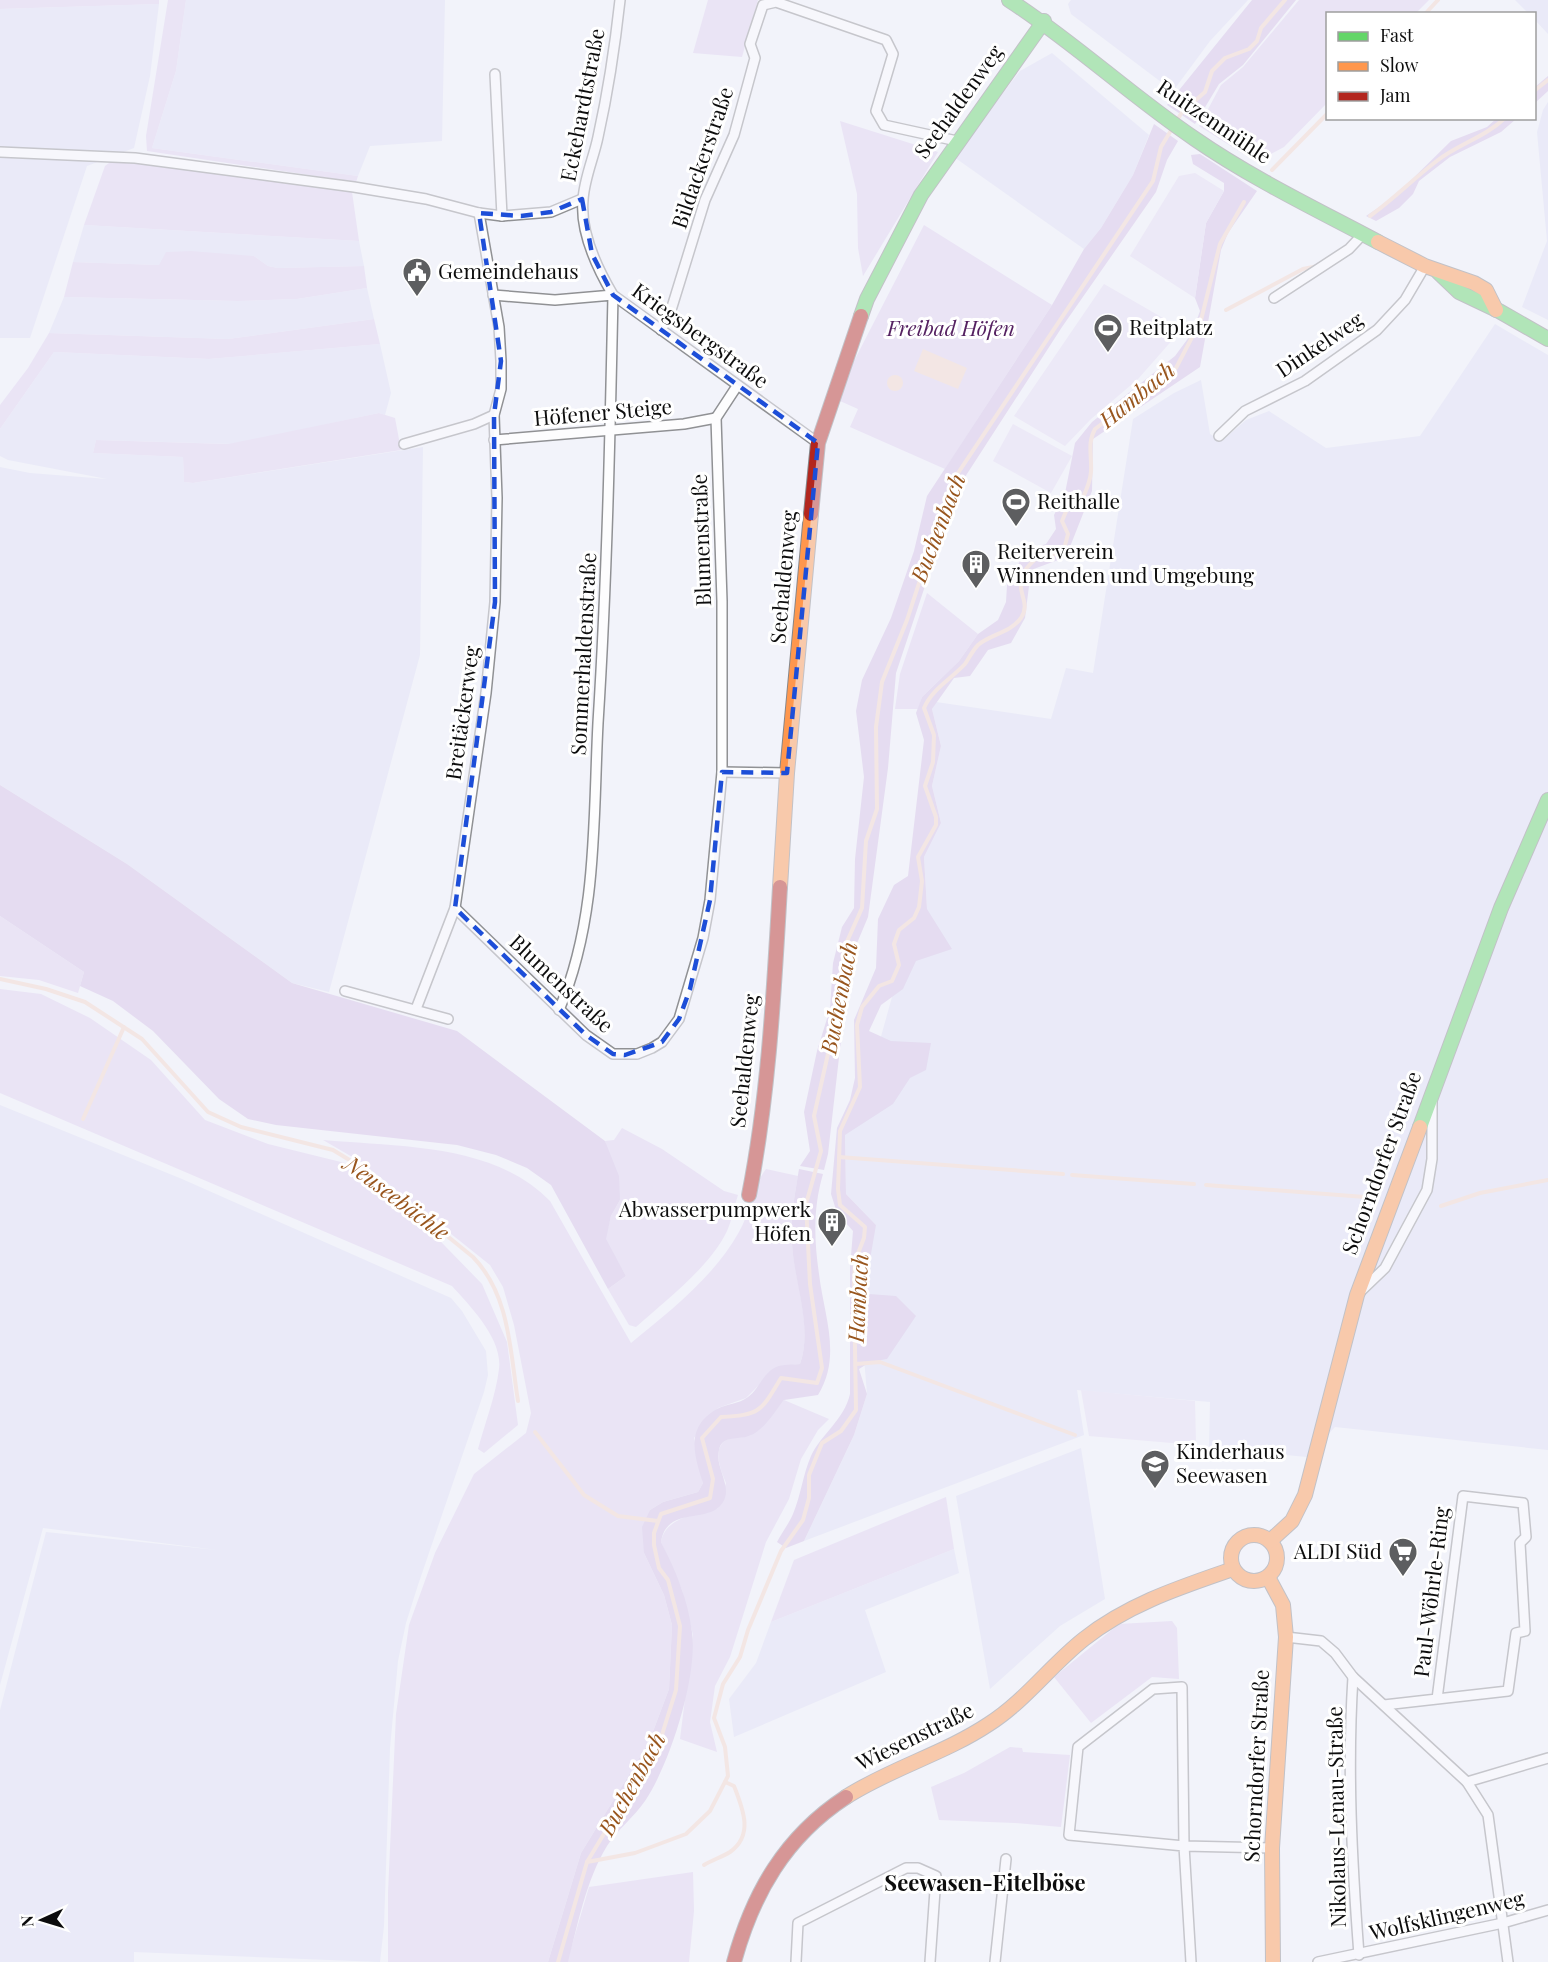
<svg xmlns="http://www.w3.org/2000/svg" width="1548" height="1962" viewBox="0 0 1548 1962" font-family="'Playfair Display',serif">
	<rect width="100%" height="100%" fill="#f2f3fa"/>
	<g fill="#dfe1f6">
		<polygon points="186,0 445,0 442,141 370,146 358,176 152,148 176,71"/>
		<polygon points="1071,0 1248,0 1210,41 1173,91 1071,14 1068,4"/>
		<polygon points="1515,0 1548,0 1548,34 1535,20 1534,14 1528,13"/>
		<polygon points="159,4 150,76 134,148 87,166 30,338 0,338 0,9"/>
		<polygon points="1052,53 1149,135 1133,175 1101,228 1084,249 954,157 1020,71"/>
		<polygon points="1548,102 1548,320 1522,307 1547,241 1537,132 1543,110"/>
		<polygon points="84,225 359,241 364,266 278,268 268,266 254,256 159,265 73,262"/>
		<polygon points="367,288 374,319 228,339 49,333 64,297 238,301 297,299"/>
		<polygon points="1495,324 1548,355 1548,1450 1335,1427 1307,1457 1209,1448 1210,1402 1077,1390 1084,1435 804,1541 854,1435 867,1394 857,1274 876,1225 846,1194 845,1135 877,1051 897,979 927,909 924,857 941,823 932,786 941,746 932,709 936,702 1051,719 1066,668 1093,673 1133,419 1174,393 1201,380 1210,434 1222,441 1246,420 1269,411 1326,448 1420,436"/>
		<polygon points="380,344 391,393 385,415 379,413 233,444 96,440 93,453 183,457 184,482 193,483 423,447 420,655 329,992 292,983 127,864 0,785 0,467 30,473 107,479 8,460 0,456 0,429 54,352 209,359"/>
		<polygon points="0,1105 182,1179 451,1298 462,1311 486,1351 488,1375 484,1392 418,1585 406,1623 398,1661 390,1748 384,1926 380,1962 134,1952 134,1962 0,1962 0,1710 46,1532 217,1550 43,1528 0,1685"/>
		<polygon points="1081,1448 1105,1599 1060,1626 990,1689 956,1496"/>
		<polygon points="954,1549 959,1573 865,1610 886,1672 734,1737 729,1699 756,1663 771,1622"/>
	</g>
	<g fill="#dfd3f0">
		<polygon points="0,0 159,0 159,4 0,9"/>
		<polygon points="168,0 186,0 176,71 152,148 358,176 356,182 147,151 146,136"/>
		<polygon points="708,0 758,0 742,57 693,53"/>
		<polygon points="1299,0 1429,0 1416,13 1328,14 1327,103 1284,147 1256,162 1199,126 1221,85 1243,67"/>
		<polygon points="840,121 938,152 863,276 858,248 857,194"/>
		<polygon points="113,160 352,192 359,241 84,225 105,166"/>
		<polygon points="924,225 1052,305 945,469 850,427 858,409 840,401 853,363"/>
		<polygon points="191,251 254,256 268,266 278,268 364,266 367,288 297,299 238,301 64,297 73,262 159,265 166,252"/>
		<polygon points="374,319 380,344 209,359 54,352 0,429 0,405 28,368 49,333 228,339"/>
		<polygon points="379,413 395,418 401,450 193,483 184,482 183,457 93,453 96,440 228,444"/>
		<polygon points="927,593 978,634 959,661 922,697 918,709 895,709 900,674"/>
		<polygon points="0,916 84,972 78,993 39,980 0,976"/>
		<path d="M0,989l41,5 49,24 61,42 54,60 63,24 81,20 61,46 72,74 25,58 11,83 -34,28 -6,-4c7,-26 18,-54 21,-80 4,-30 -29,-63 -47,-83l-452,-193z"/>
		<path d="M622,1128l40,21 62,42 14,4c-4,12 -6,25 -11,36 -17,36 -62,70 -91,96l-7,-2 -21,-36 18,-13 -21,-37 6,-23 9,-16 -15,-59 9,-1z"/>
		<path d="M323,1140c76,7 171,3 227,61l81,142c39,-32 83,-66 108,-111 12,-21 13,-45 27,-63l32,7c-4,23 -8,46 -6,69 3,37 21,83 8,119l-23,3 -31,31 -28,10 -24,30 9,45 -5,9 -35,10 -13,8 -6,43 20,42 8,30 -3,64 -20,53 -68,111 -33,109h-160v-69l8,-179 13,-89 26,-72 39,-79 52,-41 5,-20 -17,-88 -11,-38 -13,-22 -129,-103z"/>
		<path d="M784,1400l45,19 -11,11 -17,29 -12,40 -23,43 -36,115 -15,29 -5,36 7,30 -37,-13 13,-104 -11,-45 -21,-48c4,-25 36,-28 57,-34l8,-25c-6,-14 -16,-40 6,-45 6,-1 14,0 19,-3 12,-7 24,-25 33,-35z"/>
		<polygon points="946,1497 954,1549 771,1622 794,1560"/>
		<polygon points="1172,1621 1177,1628 1179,1679 1152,1677 1091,1723 1054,1677 1119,1624"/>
		<polygon points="1010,1747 1022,1748 1023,1752 1070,1755 1061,1827 1015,1823 939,1820 931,1787 964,1773"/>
		<polygon points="693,1872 694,1911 689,1962 567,1962 589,1887"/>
	</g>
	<g fill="#d4c2e6">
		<polygon points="1252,0 1296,0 1243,65 1219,84 1195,124 1167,105"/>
		<polygon points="1548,76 1548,91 1535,103 1535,87"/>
		<polygon points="1497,118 1516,119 1501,132 1450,157 1419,181 1413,194 1399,208 1376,221 1366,216 1394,197 1451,141 1487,127"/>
		<polygon points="1154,124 1178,141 1167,160 1156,192 1062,327 965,477 937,550 896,673 888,768 868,917 855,948 846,996 828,1154 824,1170 800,1166 810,1151 804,1112 817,1051 830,1009 833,963 842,927 854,908 855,859 864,777 856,711 862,680 891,618 914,551 927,496 1052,305 1084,249 1101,228 1133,175"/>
		<path d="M1200,154l57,37 -29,42 -7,17 -21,117 -107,72 -1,52 -26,66 -35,13 -6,48 -14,25 -23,7 -18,26 -16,2 -22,31 9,37 -9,40 9,37 -17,34 3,52 25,40 -36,12 -13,28 -22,16 -12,26 22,10 40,2 -5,27 -16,8 -17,26 -48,31 1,59 30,31 -9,52 2,17 27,2 20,20 -29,43 -17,3 -11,7 8,25 -13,41 -50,106 -18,7 -9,-6c5,-9 12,-19 16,-28 8,-19 10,-40 18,-58 11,-23 33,-36 39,-62v-126l3,-37 -16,-18 -6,-19 6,-66 13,-28 5,-22 -1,-58 22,-52 2,-49 16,-34 14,-9 16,-136 -8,-27 6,-16 37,-36 19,-27 20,-14 8,-18 1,-17 19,-35 20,-6 10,-15 -2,-14 11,-22 10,-50 17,-21 83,-66 17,-23 8,-22 -5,-13 11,-75 18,-32v-8l-31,-19 -2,-9z"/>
		<polygon points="0,785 127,864 292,983 457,1031 605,1141 619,1176 620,1200 611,1216 606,1239 626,1276 608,1289 551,1185 527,1168 496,1155 457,1145 276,1125 248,1119 219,1099 153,1031 113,1001 80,986 84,972 0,916"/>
		<path d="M799,1169l24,5c-10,34 -9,66 -4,100 5,42 23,82 -1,121l-34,5c-9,11 -20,31 -35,36 -11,4 -27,-1 -30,14 -5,19 18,40 0,57 -16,15 -53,1 -58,35 15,29 27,58 31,90 6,44 -22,132 -47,169 -11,16 -27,28 -38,45 -21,34 -29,78 -39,116h-20l33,-109 68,-111 20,-53 3,-64 -8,-30 -20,-42 -2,-26 8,-17 13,-8 35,-10 5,-9c-9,-28 -18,-56 14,-74 9,-5 22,-5 31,-12 11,-8 15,-24 28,-30 7,-3 17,-2 24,-3 13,-37 -6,-82 -8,-120 -2,-26 3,-50 7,-75z"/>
	</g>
	<g fill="#e4ddf3">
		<polygon points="1195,173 1224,191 1206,223 1195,298 1130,256 1179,176"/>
		<polygon points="1104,284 1182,329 1138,379 1091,419 1065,446 1014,416"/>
		<polygon points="1013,424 1072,456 1051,493 993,461"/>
		<polygon points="1081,1390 1195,1401 1196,1445 1089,1436"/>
	</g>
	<g fill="#f3d8ca">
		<polygon points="923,349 967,368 958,389 914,371"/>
		<circle cx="895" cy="383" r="8"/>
	</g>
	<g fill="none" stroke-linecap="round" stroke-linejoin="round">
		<g stroke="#f3d8ca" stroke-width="4">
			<polyline points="1425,14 1438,0"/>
			<polyline points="1534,91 1548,80"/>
			<polyline points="1272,170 1328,113"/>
			<path d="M1370,216c24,-17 44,-38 68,-56 21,-16 47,-23 67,-42"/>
			<polyline points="1226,310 1303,269 1318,266"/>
			<path d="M0,979l46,10 39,13 57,37 66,73 33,15 92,23 33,20 107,87c37,38 37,94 45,144"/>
			<polyline points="83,1119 124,1027"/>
			<polyline points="839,1157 1063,1174"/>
			<polyline points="1072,1175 1194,1184"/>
			<polyline points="1206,1185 1365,1197"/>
			<polyline points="1441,1206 1480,1193 1548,1180"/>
			<polyline points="856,1364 880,1362 1075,1435"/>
			<polyline points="535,1432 584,1495 618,1516 658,1521"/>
			<path d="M587,1862l48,-9 51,-19 24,-23 18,-35 -3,-29 -11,-29 9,-34 17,-27 8,-27 33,-79 22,-31 6,-22v-23l13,-32 19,-12 15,-21 -2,-125 1,-24 9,-23 1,-11 -25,-22 -2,-16 2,-58 20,-44 -3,-62 5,-18 17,-21 13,-5 7,-16 -5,-21 5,-14 15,-12 5,-11 3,-26 -4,-24 18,-32v-8l-11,-31 8,-24 1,-27 -10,-27c8,-19 27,-29 41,-44 4,-6 8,-14 13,-19 13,-11 32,-12 43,-27 14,-21 -19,-32 17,-61l15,-2 11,-6 4,-15 -6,-13 5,-12 13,-5c5,-11 10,-20 11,-32 1,-16 -4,-29 4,-43l81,-61 25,-48 19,-76 24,-42"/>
			<path d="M704,1865c8,-5 18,-8 26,-13 24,-17 13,-43 4,-66l-9,-4"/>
			<path d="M558,1962l29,-100 73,-121 16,-51 4,-64 -12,-46 -9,-12 -5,-23v-12l7,-19 49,-16 3,-19 -11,-41 19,-21c40,-2 40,-6 60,-39l36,5 5,-15 -12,-84 -4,-80 15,-53 -7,-35 18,-80 13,-90 17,-38 4,-67 11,-32 -1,-82 6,-45 25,-62 45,-138 201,-301 8,-34 21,-35 23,-20 7,-21 13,-13 24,-9 8,-8 4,-13 24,-28"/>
		</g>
		<g stroke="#909194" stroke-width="12">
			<g id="street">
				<path d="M620,0c-5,46 -12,92 -22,137 -4,20 -14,42 -15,63 -3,32 14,68 30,95l205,148"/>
				<polyline points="495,74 502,216"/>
				<polyline points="0,152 135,158 354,187 426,199 479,213 502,216 551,212 582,199"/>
				<path d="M493,295l62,5 58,-5c-3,143 -6,285 -15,428 -5,97 0,196 -39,287"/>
				<polyline points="1274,298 1349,249 1364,233"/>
				<polyline points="661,330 672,307 705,200 734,135 755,58 750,44 763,5 776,2 886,40 893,54 876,111 884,125 957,141"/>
				<polyline points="1219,436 1245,411 1305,381 1377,330 1405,300 1425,266"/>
				<polyline points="494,440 684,424 716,418"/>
				<polyline points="404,444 474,424 494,415"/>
				<polyline points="722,772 787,773"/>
				<polyline points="455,908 586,1035 613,1054 637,1054 652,1048 662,1042 679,1019 703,938 710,900 722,772 722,601 716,418 737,386"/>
				<polyline points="345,991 448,1019"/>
				<polyline points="416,1009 455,908 486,693 495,602 497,498 494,415 501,389 501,361 499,327 479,213"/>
				<polyline points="1361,1291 1385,1268 1427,1190 1432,1159 1432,1102"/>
				<polyline points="1286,1637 1321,1641 1335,1653 1353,1677 1467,1782 1488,1815 1508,1962"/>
				<path d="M1353,1677c-6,93 -1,185 6,278"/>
				<polyline points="1384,1705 1508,1691 1516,1633 1525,1631 1520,1543 1526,1537 1523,1503 1463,1496 1437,1699"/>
				<polyline points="1467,1782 1548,1758"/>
				<polyline points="796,1962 798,1923 906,1868 918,1868 936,1876 930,1962"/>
				<polyline points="995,1962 1006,1859"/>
				<polyline points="1191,1962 1184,1846 1182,1687 1153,1689 1078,1747 1069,1835 1184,1846 1272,1848"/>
				<polyline points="1318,1962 1503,1923 1548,1910"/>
			</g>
		</g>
		<g stroke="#87878a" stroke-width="16">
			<g id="fast">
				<path d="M1009,0c65,42 122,96 186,139 58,40 121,70 183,103"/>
				<polyline points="1438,272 1459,292 1499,311 1548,339"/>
				<polyline points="861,316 867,299 921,195 1044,21"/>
				<polyline points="1420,1127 1501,908 1548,800"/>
			</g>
		</g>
		<g stroke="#87878a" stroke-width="16">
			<g id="slow">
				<polyline points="1378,242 1425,266 1474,283 1486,290 1496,310"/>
				<polyline points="780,887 787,773 811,514"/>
				<circle cx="1254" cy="1558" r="23"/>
				<polyline points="1270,1541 1292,1521 1305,1495 1357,1295 1420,1127"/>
				<polyline points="1268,1577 1283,1605 1286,1637 1272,1848 1273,1962"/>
				<path d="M846,1797c45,-29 98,-43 143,-73 36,-23 62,-59 95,-85 44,-35 97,-52 149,-70"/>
			</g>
		</g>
		<g stroke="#87878a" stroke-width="16">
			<g id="jam">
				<polyline points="811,514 818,443 861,316"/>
				<path d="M749,1195c20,-101 25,-206 31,-308"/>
				<path d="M734,1962c19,-69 51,-125 112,-165"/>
			</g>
		</g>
		<use href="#street" stroke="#fdfdfe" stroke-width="9"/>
		<use href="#fast" stroke="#63d668" stroke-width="14"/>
		<use href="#slow" stroke="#ff974d" stroke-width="14"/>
		<use href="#jam" stroke="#b3261e" stroke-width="14"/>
	</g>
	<path d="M0 0H1548V1962H0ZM582,199l10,55 21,41 205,148 -31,330 -65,-1 -12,128 -20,89 -11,30 -17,23 -37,13 -12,-1 -27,-19 -131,-127 40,-306 -1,-187 7,-54 -22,-148 42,3 30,-4z" fill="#f2f3fa" fill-opacity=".55" fill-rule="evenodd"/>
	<path fill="none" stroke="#1d4ed8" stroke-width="4.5" stroke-dasharray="12 8" stroke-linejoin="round" d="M582,199l10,55 21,41 205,148 -31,330 -65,-1 -12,128 -20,89 -11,30 -17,23 -37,13 -12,-1 -27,-19 -131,-127 40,-306 -1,-187 7,-54 -22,-148 42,3 30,-4z"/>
	<defs>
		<g id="civic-pin" transform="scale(1.5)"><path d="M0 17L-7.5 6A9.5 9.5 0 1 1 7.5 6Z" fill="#5d5e60" stroke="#fff"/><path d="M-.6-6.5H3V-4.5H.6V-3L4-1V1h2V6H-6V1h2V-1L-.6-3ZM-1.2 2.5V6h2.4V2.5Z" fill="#fff"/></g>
		<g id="stadium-pin" transform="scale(1.5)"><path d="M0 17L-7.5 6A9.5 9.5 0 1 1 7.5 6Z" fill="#5d5e60" stroke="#fff"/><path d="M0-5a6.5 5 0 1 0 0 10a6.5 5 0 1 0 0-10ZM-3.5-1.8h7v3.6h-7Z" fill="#fff"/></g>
		<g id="building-pin" transform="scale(1.5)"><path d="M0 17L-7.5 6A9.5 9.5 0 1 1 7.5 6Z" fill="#5d5e60" stroke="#fff"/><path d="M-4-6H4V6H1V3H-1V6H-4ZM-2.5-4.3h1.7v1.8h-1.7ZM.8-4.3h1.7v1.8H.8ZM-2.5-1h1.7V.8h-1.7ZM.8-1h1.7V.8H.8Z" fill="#fff"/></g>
		<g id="school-pin" transform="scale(1.5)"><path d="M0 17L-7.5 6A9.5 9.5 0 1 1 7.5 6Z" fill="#5d5e60" stroke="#fff"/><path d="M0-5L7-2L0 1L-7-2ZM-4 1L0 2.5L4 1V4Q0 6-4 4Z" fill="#fff"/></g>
		<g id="supermarket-pin" transform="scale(1.5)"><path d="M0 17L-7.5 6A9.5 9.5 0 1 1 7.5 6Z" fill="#5d5e60" stroke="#fff"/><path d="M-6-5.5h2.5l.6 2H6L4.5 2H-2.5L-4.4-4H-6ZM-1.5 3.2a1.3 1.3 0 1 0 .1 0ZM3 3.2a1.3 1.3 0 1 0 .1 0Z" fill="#fff"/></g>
	</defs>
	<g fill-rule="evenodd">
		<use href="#civic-pin" x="417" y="272"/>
		<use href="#stadium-pin" x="1108" y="328"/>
		<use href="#stadium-pin" x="1016" y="502"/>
		<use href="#building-pin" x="976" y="564"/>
		<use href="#building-pin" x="832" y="1222"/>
		<use href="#school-pin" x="1155" y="1464"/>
		<use href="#supermarket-pin" x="1403" y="1552"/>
	</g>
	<g text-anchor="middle" stroke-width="6" stroke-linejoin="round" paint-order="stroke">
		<g font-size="21" fill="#0d0d0d" stroke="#fff">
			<text transform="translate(959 102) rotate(-54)" y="7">Seehaldenweg</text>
			<text transform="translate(583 105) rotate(-79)" y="7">Eckehardtstraße</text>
			<text transform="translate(1214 122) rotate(34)" y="7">Ruitzenmühle</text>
			<text transform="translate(703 158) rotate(-71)" y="7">Bildackerstraße</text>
			<text transform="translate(700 336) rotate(36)" y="7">Kriegsbergstraße</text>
			<text transform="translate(1320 345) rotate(-34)" y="7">Dinkelweg</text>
			<text transform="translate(603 413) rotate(-5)" y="7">Höfener Steige</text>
			<text transform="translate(702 540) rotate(-92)" y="7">Blumenstraße</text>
			<text transform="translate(784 577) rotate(-85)" y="7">Seehaldenweg</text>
			<text transform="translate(584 654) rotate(-87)" y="7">Sommerhaldenstraße</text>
			<text transform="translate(463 713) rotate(-82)" y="7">Breitäckerweg</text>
			<text transform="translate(561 984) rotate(43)" y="7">Blumenstraße</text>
			<text transform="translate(745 1061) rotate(-84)" y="7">Seehaldenweg</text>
			<text transform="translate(1382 1163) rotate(-70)" y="7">Schorndorfer Straße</text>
			<text transform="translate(1432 1592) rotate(-83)" y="7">Paul-Wöhrle-Ring</text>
			<text transform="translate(915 1737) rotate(-26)" y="7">Wiesenstraße</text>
			<text transform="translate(1257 1766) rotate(-87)" y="7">Schorndorfer Straße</text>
			<text transform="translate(1337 1817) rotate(-91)" y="7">Nikolaus-Lenau-Straße</text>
			<text transform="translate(1447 1916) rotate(-13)" y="7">Wolfsklingenweg</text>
		</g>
		<g font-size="21" fill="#0d0d0d" stroke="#fff" text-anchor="start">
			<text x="438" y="279">Gemeindehaus</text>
			<text x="1129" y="335">Reitplatz</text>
			<text x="1037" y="509">Reithalle</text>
			<text x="997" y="559">Reiterverein<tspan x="997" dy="24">Winnenden und Umgebung</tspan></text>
			<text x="811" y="1217" text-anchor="end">Abwasserpumpwerk<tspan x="811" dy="24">Höfen</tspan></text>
			<text x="1176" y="1459">Kinderhaus<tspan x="1176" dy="24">Seewasen</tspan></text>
			<text x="1382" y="1559" text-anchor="end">ALDI Süd</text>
		</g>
		<g font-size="21" font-style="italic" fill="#552161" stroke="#fff">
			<text x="951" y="336">Freibad Höfen</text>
		</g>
		<g font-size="22" font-style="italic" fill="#98551d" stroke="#fff">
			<text transform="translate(1137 395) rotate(-39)" y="8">Hambach</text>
			<text transform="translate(938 528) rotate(-69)" y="8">Buchenbach</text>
			<text transform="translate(839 998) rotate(-79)" y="8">Buchenbach</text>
			<text transform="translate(397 1198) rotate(37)" y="8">Neuseebächle</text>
			<text transform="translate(858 1298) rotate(-87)" y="8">Hambach</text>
			<text transform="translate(632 1784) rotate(-61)" y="8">Buchenbach</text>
		</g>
		<g font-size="22" font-weight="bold" fill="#0d0d0d" stroke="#fff">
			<text x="985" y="1891">Seewasen-Eitelböse</text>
		</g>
	</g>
	<rect x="1326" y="12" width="210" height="108" fill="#ffffff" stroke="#9e9e9e" stroke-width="1.5"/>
	<rect x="1338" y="32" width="30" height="9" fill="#63d668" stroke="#9e9e9e" stroke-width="1.5"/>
	<text x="1380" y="42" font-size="18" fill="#0d0d0d">Fast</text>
	<rect x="1338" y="62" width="30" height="9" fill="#ff974d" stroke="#9e9e9e" stroke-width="1.5"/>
	<text x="1380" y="72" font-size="18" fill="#0d0d0d">Slow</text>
	<rect x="1338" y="92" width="30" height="9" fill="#b3261e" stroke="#9e9e9e" stroke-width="1.5"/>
	<text x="1380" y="102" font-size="18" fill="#0d0d0d">Jam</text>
	<g transform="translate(42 1920) rotate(266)" stroke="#ffffff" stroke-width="4.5" paint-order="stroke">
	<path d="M0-4.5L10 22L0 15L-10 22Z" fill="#0d0d0d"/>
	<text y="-9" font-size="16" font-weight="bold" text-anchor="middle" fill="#0d0d0d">N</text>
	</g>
</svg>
